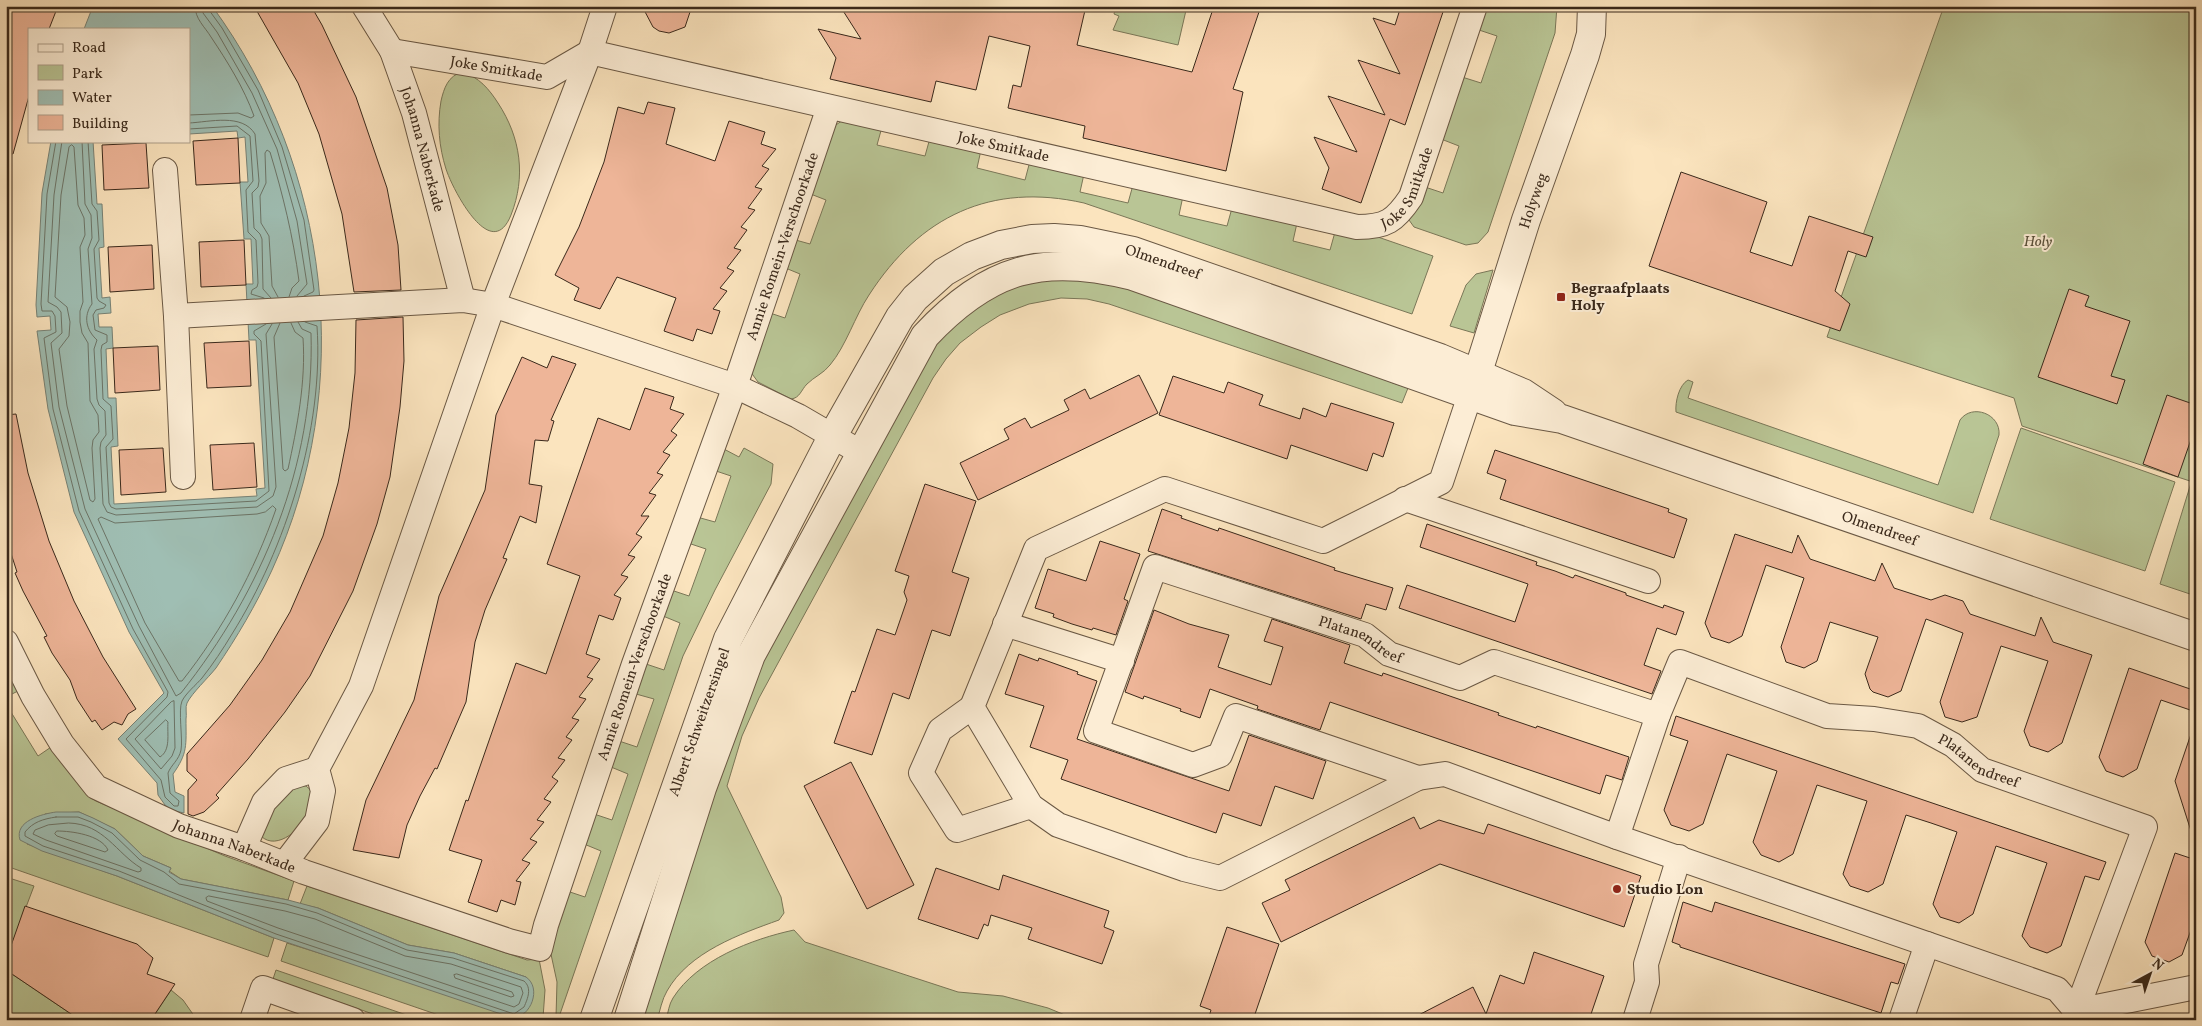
<svg xmlns="http://www.w3.org/2000/svg" width="2202" height="1026" viewBox="0 0 2202 1026" font-family="Vollkorn,serif">
	<rect width="100%" height="100%" fill="#fbe4be"/>
	<filter id="stains"><feTurbulence type="fractalNoise" baseFrequency=".004" numOctaves="4"/><feColorMatrix values="0 0 0 0 .2 0 0 0 0 .09 0 0 0 0 .02 0 0 0 .5 -.17"/></filter>
	<radialGradient id="worn" r=".72"><stop offset=".6" stop-color="#630" stop-opacity="0"/><stop offset="1" stop-color="#630" stop-opacity=".3"/></radialGradient>
	<g fill="#b9c595" stroke="#7a7758">
		<polygon points="1116,6 1187,6 1178,45 1113,30 1119,16 1114,14"/>
		<polygon points="1485,6 1557,6 1555,33 1488,232 1478,243 1466,245 1414,227 1409,220 1425,187 1443,193 1459,146 1441,139 1462,77 1481,83 1497,36 1479,30"/>
		<polygon points="1944,6 2196,6 2196,483 2022,426 2014,398 1827,337"/>
		<path d="M462,72c17,5 27,17 36,31 23,35 28,74 13,112 -20,50 -59,-27 -65,-46 -7,-22 -9,-45 -5,-68 3,-13 7,-25 21,-29z"/>
		<path d="M843,120l39,7 -5,18 48,11 5,-18 51,12 -4,18 48,12 5,-19 54,13 -4,18 48,11 5,-18 50,11 -4,19 48,11 5,-18 65,15 -4,18 37,9 5,-18 40,4 58,20 -21,58 -328,-111c-93,-21 -164,13 -215,92 -14,21 -23,51 -39,70 -6,8 -16,12 -23,19 -6,6 -7,14 -16,15l-33,-17 -8,-11 17,-59 18,6 15,-44 -17,-7 9,-28 18,5 16,-44 -18,-7 25,-66z"/>
		<polygon points="1493,270 1474,333 1450,326 1466,285 1476,274"/>
		<path d="M1099,276l293,99 -2,7 18,6 -6,15 -293,-99 -22,-5 -26,-1 -32,6 -29,11 -19,12 -21,16 -14,16 -13,19 -174,320 -17,38 -15,50 54,111 3,16 -5,7c-39,14 -90,32 -112,71 -5,8 -7,20 -10,29h-21l124,-356 159,-304 53,-54 56,-26z"/>
		<path d="M1688,380l5,2 -5,16 250,87 22,-65c12,-17 41,-6 39,15l-26,78 -297,-101c-1,-10 3,-27 12,-32z"/>
		<polygon points="2021,428 2175,482 2145,571 1990,519"/>
		<polygon points="722,448 739,457 744,448 773,464 771,484 715,590 683,656 559,1017 556,1017 557,982 549,945 567,891 585,897 601,851 584,844 594,814 612,820 628,774 611,767 619,741 637,747 654,699 636,694 646,664 664,670 680,623 663,616 671,590 689,596 706,549 688,543 697,517 715,522 731,476 713,470"/>
		<polygon points="2191,483 2196,485 2196,596 2160,584"/>
		<polygon points="6,661 20,690 6,697"/>
		<polygon points="6,704 38,756 54,745 91,798 96,801 225,856 294,881 288,900 181,879 169,871 171,868 143,856 115,829 79,812 45,814 27,844 117,876 274,938 268,957 6,866"/>
		<path d="M301,786h5l6,5c-1,6 0,15 -2,20 -6,16 -33,41 -49,25l-1,-14 31,-33z"/>
		<polygon points="6,877 34,886 6,960"/>
		<polygon points="307,886 527,960 539,959 545,990 543,1018 541,1020 453,1020 281,961 287,943 367,968 526,977 454,953 408,945 318,908 300,904"/>
		<path d="M794,930l11,12 153,50 45,4 45,12 29,12h-411c2,-7 3,-16 7,-22 24,-38 79,-59 121,-68z"/>
		<polygon points="6,970 80,1020 6,1020"/>
		<polygon points="276,970 421,1020 390,1020 273,979"/>
		<polygon points="171,990 183,1000 197,1020 151,1020"/>
	</g>
	<g fill="#9fbeb3" stroke="#778276">
		<path d="M93,6h119c119,162 144,381 60,564 -16,35 -35,67 -56,98 -8,10 -24,25 -29,35 -2,4 0,12 -1,16 0,26 2,34 -13,55l2,18 9,4v17l-13,-3 -6,-5 -7,-10 -1,-12 -39,-44 46,-46 -35,-61 -55,-120 -26,-103 -11,-78 14,-1 -1,-14 -13,1 -1,-12 6,-112 9,-52h42l4,63h5l2,43 -5,1 3,50 8,-1 1,16 -13,1 1,13h13l1,21 -7,1 2,49h8l2,48 -7,1 3,57 143,-8 -1,-7 9,-1 -9,-148h-7l-3,-56h7l-2,-45h-7l-4,-57h8l-3,-45 -7,1 -1,-7 -48,3v-105h-105z"/>
		<path d="M56,812h23l14,6 22,11 28,27 28,12 -2,4 12,7 107,21 30,8 90,37 46,8 72,24c16,11 5,40 -13,41l-239,-80 -157,-62 -75,-25 -22,-11c-6,-19 22,-26 36,-28z"/>
	</g>
	<g fill="none" stroke-linecap="round" stroke-linejoin="round">
		<g stroke="#6c7467" stroke-width="1">
			<polyline points="202,6 203,13 217,32 252,93 277,149 297,221 307,284 297,296"/>
			<polyline points="208,6 209,10 222,28 258,90 282,147 304,220 314,290 313,292 304,296"/>
			<path d="M189,115l49,-2 13,5 3,-2c-10,-28 -27,-55 -43,-79 -6,-10 -16,-18 -16,-31"/>
			<path d="M189,123c21,-1 53,-10 66,11l4,47 -1,6 -6,6 2,35 6,6 2,5 1,50 8,9"/>
			<polyline points="189,129 237,126 250,136 253,181 246,190 248,232 256,240 258,283 257,287 252,290 251,294 264,298"/>
			<path d="M56,141l-9,53 -6,110 1,7h10l3,5 1,16 -12,6 9,71 26,102 54,118 35,63 -1,5 -41,42 35,41 4,17 9,9h4l1,-5 -9,-8 -2,-20c3,-8 11,-13 13,-23 2,-11 -3,-40 1,-49 4,-8 14,-16 20,-23 11,-14 21,-29 30,-44 54,-86 92,-206 85,-308l-12,-4"/>
			<path d="M62,141l-8,54 -6,107 9,5 4,5 1,21 -11,10 8,64 26,102 54,117 37,70 5,-3c81,-102 134,-228 130,-360l-9,-4 -4,-7"/>
			<path d="M82,141l3,63 6,11 1,23 -4,11 4,55c-9,12 -6,26 5,36l-3,9 3,50 2,6 6,6 1,24 -5,7 -1,6 3,56 4,8 9,3 141,-8 16,-11 3,-9 -10,-153 6,-10"/>
			<polyline points="88,141 92,204 97,211 99,240 94,249 97,298 99,301 106,305 104,308 96,310 93,315 95,330 107,335 107,342 102,345 101,350 103,399 111,406 113,439 106,447 109,503 111,507 116,509 256,501 269,491 261,341 254,334 254,331 266,324"/>
			<polygon points="72,145 74,147 78,205 84,218 85,235 80,247 83,302 80,311 80,322 82,333 88,343 90,401 98,415 99,432 93,440 92,448 95,499 93,502 90,500 67,406 59,349 69,336 70,322 67,307 55,297 61,195 69,147"/>
			<path d="M278,297l-6,-11 -3,-50 -8,-13 -1,-27 6,-13 -1,-30 2,-3 3,2c13,43 23,84 29,129l-7,7 -3,9"/>
			<path d="M280,323l-6,14 9,132 2,2 3,-2c9,-41 18,-88 15,-131l-8,-6 -4,-9"/>
			<path d="M273,506l3,3c-22,63 -53,120 -94,172h-3l-34,-58 -47,-104 3,-2 14,6 142,-9 8,-2z"/>
			<polygon points="174,701 175,748 172,756 161,769 135,739 171,702"/>
			<path d="M166,720l2,2c-1,12 3,28 -8,35l-15,-17z"/>
			<path d="M56,817h22l13,5 21,11 28,27 24,12 15,12 107,20 31,9 90,37 46,8 71,23c8,7 4,17 0,26l-10,7 -238,-80 -157,-63 -76,-25 -18,-10v-4c8,-10 18,-13 31,-15z"/>
			<path d="M69,823c35,1 47,30 72,45v3l-3,1 -92,-32 -13,-6 2,-4 13,-5z"/>
			<path d="M57,831c15,0 44,4 51,19l-3,2 -48,-16 -2,-2z"/>
			<polygon points="209,896 285,911 315,919 405,956 451,964 521,987 523,993 519,1004 514,1007 278,928 207,901 206,898"/>
			<polygon points="457,974 512,992 514,996 511,997 455,978 454,975"/>
		</g>
	</g>
	<g fill="#eeb598" stroke="#3a291b">
		<polygon points="12,6 58,6 49,29 29,29 29,96 13,154 6,153 6,19"/>
		<polygon points="254,6 311,6 322,25 356,97 387,188 398,245 401,290 354,292 342,214 319,134 298,83"/>
		<polygon points="642,6 692,6 685,27 669,33 659,31 653,27"/>
		<polygon points="840,6 1086,6 1077,45 1192,72 1214,6 1261,6 1233,89 1243,92 1226,171 1083,138 1085,126 1008,108 1013,85 1021,87 1030,46 989,36 976,90 936,81 931,102 830,79 836,58 818,29 861,39"/>
		<polygon points="1401,6 1445,6 1405,125 1390,119 1361,203 1322,189 1329,168 1314,137 1357,152 1328,96 1385,115 1358,60 1400,74 1373,18 1395,25"/>
		<polygon points="648,102 675,108 666,144 715,161 729,121 765,132 761,144 776,149 762,166 769,169 755,187 762,189 748,208 755,210 741,227 747,230 734,248 741,250 727,268 734,271 720,288 727,291 713,309 720,311 712,334 697,329 693,341 664,331 676,298 617,277 600,309 574,300 579,288 555,275 579,227 604,162 618,107 644,114"/>
		<polygon points="238,138 240,183 196,185 193,141"/>
		<polygon points="146,143 149,188 104,190 102,145"/>
		<polygon points="1681,172 1767,202 1750,252 1792,266 1809,216 1873,237 1866,257 1848,251 1835,291 1850,304 1840,331 1649,266"/>
		<polygon points="244,240 246,285 201,287 199,242"/>
		<polygon points="152,245 154,289 110,292 108,247"/>
		<polygon points="2069,289 2089,296 2085,306 2130,321 2111,376 2125,380 2117,404 2038,377"/>
		<polygon points="403,317 404,361 400,407 390,477 377,524 353,591 310,676 285,712 248,759 216,795 219,798 204,812 193,816 188,814 188,790 197,780 187,771 187,754 230,705 262,660 290,612 323,536 338,483 349,428 355,373 356,320"/>
		<polygon points="249,341 251,386 207,388 204,343"/>
		<polygon points="158,346 160,390 115,393 113,348"/>
		<polygon points="552,356 576,364 551,420 554,421 548,441 535,440 529,484 542,486 536,523 520,516 503,558 507,559 485,610 475,642 466,702 437,769 435,768 420,796 407,825 399,858 353,850 366,800 414,700 439,596 485,490 496,415 522,357 547,368"/>
		<polygon points="1139,375 1158,413 978,500 960,463 1009,439 1004,429 1015,423 1025,418 1031,428 1069,410 1064,400 1085,389 1090,399"/>
		<polygon points="1173,376 1224,393 1228,382 1263,395 1259,405 1300,419 1303,408 1326,417 1331,403 1394,423 1383,457 1373,453 1367,471 1291,445 1287,459 1159,415"/>
		<polygon points="645,388 674,397 670,409 684,414 671,431 677,435 663,452 670,455 657,473 663,475 649,493 656,495 641,516 649,516 636,534 642,537 628,555 635,557 621,575 628,577 614,595 621,598 613,620 599,615 586,654 600,659 587,677 593,679 579,697 586,699 572,718 579,720 566,737 572,740 558,758 565,760 552,777 558,781 544,799 551,802 537,820 544,822 530,839 537,842 522,860 530,863 516,881 521,882 515,905 501,900 497,912 468,902 482,860 449,850 466,800 468,801 516,663 546,674 580,576 547,564 598,418 630,430"/>
		<polygon points="2167,395 2196,405 2196,425 2178,477 2143,464"/>
		<polygon points="16,414 28,473 49,541 74,601 103,657 136,709 128,714 122,725 114,722 102,730 95,720 92,722 77,699 70,680 52,653 44,637 47,636 23,591 15,573 17,572 6,538 6,415"/>
		<polygon points="254,443 257,487 213,490 210,445"/>
		<polygon points="163,448 166,492 121,495 119,450"/>
		<polygon points="1495,450 1669,509 1668,512 1687,519 1674,558 1500,499 1506,480 1487,473"/>
		<polygon points="925,484 976,501 952,572 969,578 950,636 932,630 909,699 893,693 872,755 834,743 852,691 855,692 877,629 895,635 907,600 904,592 909,576 895,571"/>
		<polygon points="1162,509 1182,516 1181,518 1218,531 1219,528 1335,568 1334,570 1393,588 1386,610 1366,604 1361,619 1148,551"/>
		<polygon points="1427,524 1537,562 1536,565 1555,571 1573,578 1575,575 1626,593 1626,595 1663,608 1664,605 1684,612 1676,635 1657,628 1644,665 1661,671 1652,694 1399,608 1407,585 1515,622 1528,584 1420,547"/>
		<polygon points="1735,534 1792,553 1798,535 1810,559 1875,581 1882,563 1894,588 1931,600 1945,595 1963,601 1970,614 2035,636 2041,617 2053,642 2092,655 2062,743 2048,752 2030,746 2024,731 2048,661 2001,646 1977,717 1962,722 1945,717 1940,702 1963,633 1926,619 1901,691 1888,697 1873,692 1870,689 1865,674 1878,637 1830,622 1817,661 1804,668 1786,662 1781,647 1804,578 1766,565 1742,636 1729,643 1711,637 1705,623"/>
		<polygon points="1100,541 1140,554 1124,599 1128,601 1116,635 1093,628 1092,630 1072,624 1053,617 1054,614 1035,608 1048,569 1086,581"/>
		<polygon points="1154,610 1189,624 1229,635 1218,667 1271,685 1283,647 1264,641 1272,619 1350,645 1344,663 1382,676 1383,673 1499,713 1498,715 1536,728 1537,726 1629,757 1622,780 1606,775 1600,794 1330,702 1320,730 1257,709 1258,706 1210,689 1200,718 1180,711 1181,709 1144,696 1143,699 1125,692"/>
		<polygon points="1019,654 1038,661 1039,658 1078,672 1077,674 1097,681 1077,739 1229,791 1249,735 1326,761 1313,799 1275,786 1261,826 1223,813 1216,833 1061,779 1068,760 1030,747 1044,706 1005,694"/>
		<polygon points="2129,668 2196,691 2196,712 2161,700 2137,769 2123,777 2106,771 2099,757"/>
		<polygon points="1676,716 2106,862 2099,880 2085,876 2061,946 2047,953 2030,947 2022,936 2047,863 1996,846 1973,914 1959,923 1940,917 1933,904 1957,832 1931,823 1906,815 1883,884 1868,892 1850,886 1843,874 1867,801 1817,785 1793,854 1779,862 1761,855 1753,842 1777,771 1727,754 1703,824 1689,831 1671,825 1664,810 1688,741 1670,735"/>
		<polygon points="2192,731 2196,732 2196,830 2191,831 2175,781"/>
		<polygon points="851,762 914,885 867,909 804,786"/>
		<polygon points="1414,817 1420,829 1439,820 1484,834 1488,824 1641,876 1624,927 1440,864 1281,942 1262,903 1290,890 1285,880"/>
		<polygon points="2175,853 2196,860 2196,916 2182,955 2169,962 2152,956 2145,942"/>
		<polygon points="936,868 999,890 1003,875 1109,911 1104,927 1114,931 1102,964 1028,939 1032,928 991,915 988,926 984,924 978,939 918,919"/>
		<polygon points="1683,902 1712,912 1715,902 1905,964 1898,984 1891,982 1881,1013 1680,947 1680,945 1672,942"/>
		<polygon points="25,906 137,944 153,958 147,974 175,984 151,1020 80,1020 6,970 6,960"/>
		<polygon points="1227,927 1279,944 1253,1020 1208,1020 1211,1010 1200,1006"/>
		<polygon points="1534,952 1604,976 1589,1020 1409,1020 1473,987 1486,1014 1500,975 1524,984"/>
	</g>
	<g fill="none" stroke-linecap="round" stroke-linejoin="round">
		<g stroke="#6a5844" stroke-width="26">
			<g id="minor">
				<path id="s1" d="M364,6l28,45 22,62 49,187"/>
				<path id="s2" d="M392,51l155,26 43,-25 767,175c29,0 38,-6 54,-30l64,-191"/>
				<polyline points="165,170 176,316 183,477"/>
				<polyline points="176,316 463,300 493,305 735,386 798,416 860,452"/>
				<polyline points="1470,395 1441,482 1323,541 1165,489 1036,549 972,707 1031,806 1058,825 1184,869 1220,878 1418,778 1445,774 1617,837 2057,989 2076,1011 2196,987"/>
				<polyline points="1405,499 1648,581"/>
				<polyline points="1005,624 1122,661"/>
				<path id="s3" d="M6,642l27,54 29,48 34,43 83,39 65,22 60,24 205,69 31,8 6,-24 88,-261 101,-278 94,-279"/>
				<polyline points="972,707 940,730 921,773 957,830 1031,806"/>
				<path id="s4" d="M1418,778l-182,-62 -16,39 -27,10 -97,-34 59,-164 210,68 24,19 71,24 34,-16 164,53"/>
				<path id="s5" d="M1617,837l41,-122 22,-53 147,54 47,3 44,7 35,19 29,25 163,57 -72,193"/>
				<polyline points="244,848 264,802 286,779 317,769"/>
				<polyline points="285,863 317,821 323,791 317,769 361,686 493,305 590,52 605,6"/>
				<polyline points="252,1020 263,988 353,1020"/>
				<polyline points="1635,1020 1647,982 1646,964 1679,857"/>
				<polyline points="1901,1020 1927,944"/>
			</g>
		</g>
		<g stroke="#6a5844" stroke-width="30">
			<g id="tertiary">
				<path id="s6" d="M1472,391l54,-171 59,-165 6,-21 1,-28"/>
				<path id="s7" d="M594,1020l134,-381 104,-202 68,-120 15,-19 29,-26 28,-16 29,-11 31,-6 22,-1 26,2 53,11 307,107 83,35 30,20"/>
				<path id="s8" d="M628,1020l74,-232 49,-133 174,-319c64,-68 117,-83 208,-60l382,135 47,8 634,218"/>
			</g>
		</g>
		<use href="#minor" stroke="#fcedd5" stroke-width="24"/>
		<use href="#tertiary" stroke="#fcedd5" stroke-width="28"/>
	</g>
	<g fill="#8f2418" stroke="#fcedd5" stroke-width="2">
		<rect x="1556" y="292" width="10" height="10" rx="2.5"/>
		<circle cx="1617" cy="889" r="5"/>
	</g>
	<g text-anchor="middle" stroke-width="4" stroke-linejoin="round" paint-order="stroke">
		<g font-size="15" fill="#3a291b" stroke="#fcedd5">
			<text dy="5" stroke="none"><textPath href="#s2" startOffset="106">Joke Smitkade</textPath></text>
			<text dy="5" stroke="none"><textPath href="#s2" startOffset="631">Joke Smitkade</textPath></text>
			<text dy="5" stroke="none"><textPath href="#s1" startOffset="156">Johanna Naberkade</textPath></text>
			<text dy="5" stroke="none"><textPath href="#s2" startOffset="1065">Joke Smitkade</textPath></text>
			<text dy="5" stroke="none"><textPath href="#s6" startOffset="200">Holyweg</textPath></text>
			<text dy="5" stroke="none"><textPath href="#s3" startOffset="1388">Annie Romein-Verschoorkade</textPath></text>
			<text dy="5" stroke="none"><textPath href="#s7" startOffset="1061">Olmendreef</textPath></text>
			<text dy="5" stroke="none"><textPath href="#s8" startOffset="1768">Olmendreef</textPath></text>
			<text dy="5" stroke="none"><textPath href="#s4" startOffset="759">Platanendreef</textPath></text>
			<text dy="5" stroke="none"><textPath href="#s3" startOffset="942">Annie Romein-Verschoorkade</textPath></text>
			<text dy="5" stroke="none"><textPath href="#s7" startOffset="316">Albert Schweitzersingel</textPath></text>
			<text dy="5" stroke="none"><textPath href="#s5" startOffset="505">Platanendreef</textPath></text>
			<text dy="5" stroke="none"><textPath href="#s3" startOffset="322">Johanna Naberkade</textPath></text>
		</g>
		<g font-size="15" font-style="italic" fill="#5a503a" stroke="#fcedd5">
			<text x="2038" y="246">Holy</text>
		</g>
		<g font-size="15" font-weight="bold" fill="#3a291b" stroke="#fcedd5" text-anchor="start">
			<text x="1571" y="293">Begraafplaats<tspan x="1571" dy="17">Holy</tspan></text>
			<text x="1627" y="894">Studio Lon</text>
		</g>
	</g>
	<rect width="2202" height="1026" fill="none" stroke="#fbe4be" stroke-width="25"/>
	<rect x="8" y="8" width="2187" height="1011" fill="none" stroke="#3a291b" stroke-width="2.5"/>
	<rect x="12" y="12" width="2177" height="1001" fill="none" stroke="#3a291b"/>
	<rect x="28" y="28" width="162" height="115" fill="#fcedd5" stroke="#ae9f8b"/>
	<rect x="38" y="44" width="25" height="8" fill="#fcedd5" stroke="#ae9f8b"/>
	<text x="72" y="52" font-size="15" fill="#3a291b">Road</text>
	<rect x="38" y="65" width="25" height="15" fill="#b9c595" stroke="#ae9f8b"/>
	<text x="72" y="78" font-size="15" fill="#3a291b">Park</text>
	<rect x="38" y="90" width="25" height="15" fill="#9fbeb3" stroke="#ae9f8b"/>
	<text x="72" y="102" font-size="15" fill="#3a291b">Water</text>
	<rect x="38" y="115" width="25" height="15" fill="#eeb598" stroke="#ae9f8b"/>
	<text x="72" y="128" font-size="15" fill="#3a291b">Building</text>
	<g transform="translate(2150 974) rotate(40)" stroke="#fcedd5" stroke-width="4" paint-order="stroke">
	<path d="M0-4L9 19L0 12L-9 19Z" fill="#3a291b"/>
	<text y="-8" font-size="14" font-weight="bold" text-anchor="middle" fill="#3a291b">N</text>
	</g>
	<rect width="100%" height="100%" filter="url(#stains)"/>
	<rect width="100%" height="100%" fill="url(#worn)"/>
</svg>
